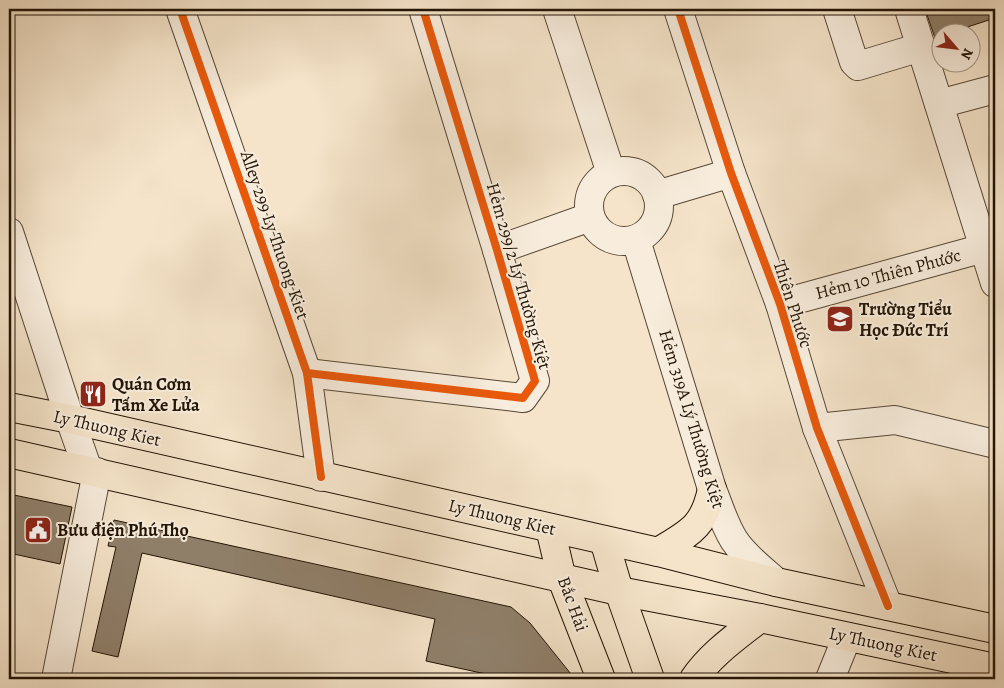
<svg xmlns="http://www.w3.org/2000/svg" width="1004" height="688" viewBox="0 0 1004 688" font-family="Alegreya,serif">
	<rect width="100%" height="100%" fill="#f5e4ca"/>
	<filter id="stains"><feTurbulence type="fractalNoise" baseFrequency=".004" numOctaves="4"/><feColorMatrix values="0 0 0 0 .2 0 0 0 0 .09 0 0 0 0 .02 0 0 0 .5 -.17"/></filter>
	<radialGradient id="worn" r=".72"><stop offset=".6" stop-color="#630" stop-opacity="0"/><stop offset="1" stop-color="#630" stop-opacity=".3"/></radialGradient>
	<g fill="#90806b" stroke="#221404">
		<polygon points="925,9 995,9 995,18 952,32 942,32 942,36 935,38"/>
		<polygon points="9,494 72,507 60,564 9,553"/>
		<polygon points="114,520 511,607 530,623 575,679 509,679 426,661 435,619 142,553 118,657 92,651 116,547 108,546"/>
	</g>
	<g fill="none" stroke-linecap="round" stroke-linejoin="round">
		<g stroke="#574836" stroke-width="30">
			<g id="minor">
				<polyline points="180,9 307,373 321,477"/>
				<polyline points="557,9 611,173"/>
				<polyline points="678,9 731,173 780,304 817,428 888,606"/>
				<polyline points="837,9 854,62 858,66 921,47"/>
				<polyline points="909,9 995,283"/>
				<polyline points="939,104 995,89"/>
				<circle cx="624" cy="206" r="35"/>
				<polyline points="657,195 731,173"/>
				<polyline points="9,232 70,419 88,470"/>
				<path d="M636,240l76,249c7,17 12,35 22,51 11,17 28,29 42,42"/>
				<polyline points="497,250 590,217"/>
				<polyline points="780,304 984,248 995,243"/>
				<polyline points="307,373 523,398 535,381 497,250 423,9"/>
				<polyline points="817,428 895,420 995,444"/>
				<polyline points="56,679 97,472"/>
				<polyline points="830,679 847,637"/>
			</g>
		</g>
		<g stroke="#221404" stroke-width="30">
			<g id="major">
				<polyline points="9,407 70,419 658,552 776,582 995,629"/>
				<polyline points="9,453 619,591 760,618 995,668"/>
				<polyline points="550,528 562,579 601,679"/>
				<polyline points="604,540 619,591 650,679"/>
				<path d="M658,552c31,-19 46,-24 54,-63"/>
				<path d="M694,679c17,-25 42,-42 66,-61"/>
			</g>
		</g>
		<use href="#minor" stroke="#f8eddd" stroke-width="28"/>
		<use href="#major" stroke="#f5e4ca" stroke-width="28"/>
		<g stroke="#f8eddd" stroke-width="11">
			<g id="cycleway">
				<polyline points="180,9 307,373 321,477"/>
				<polyline points="678,9 731,173 780,304 817,428 888,606"/>
				<polyline points="307,373 523,398 535,381 497,250 423,9"/>
			</g>
		</g>
		<use href="#cycleway" stroke="#e8590c" stroke-width="8"/>
	</g>
	<defs>
		<g id="school-square" transform="scale(1.4375)"><rect x="-9" y="-9" width="18" height="18" rx="4" fill="#8f2418" stroke="#f8eddd"/><path d="M0-5L7-2L0 1L-7-2ZM-4 1L0 2.5L4 1V4Q0 6-4 4Z" fill="#fff"/></g>
		<g id="restaurant-square" transform="scale(1.4375)"><rect x="-9" y="-9" width="18" height="18" rx="4" fill="#8f2418" stroke="#f8eddd"/><path d="M-5-6h1v4h1v-4h1v4h1v-4h1v5L-1.5 .5V6h-2V.5L-5-1ZM5-6V6H3V1.5H1.5Q1.5-4 5-6Z" fill="#fff"/></g>
		<g id="civic-square" transform="scale(1.4375)"><rect x="-9" y="-9" width="18" height="18" rx="4" fill="#8f2418" stroke="#f8eddd"/><path d="M-.6-6.5H3V-4.5H.6V-3L4-1V1h2V6H-6V1h2V-1L-.6-3ZM-1.2 2.5V6h2.4V2.5Z" fill="#fff"/></g>
	</defs>
	<g fill-rule="evenodd">
		<use href="#school-square" x="840" y="319"/>
		<use href="#restaurant-square" x="93" y="394"/>
		<use href="#civic-square" x="38" y="530"/>
	</g>
	<g text-anchor="middle" stroke-width="4" stroke-linejoin="round" paint-order="stroke">
		<g font-size="18" fill="#221404" stroke="#f8eddd">
			<text transform="translate(275 235) rotate(71)" y="6">Alley 299 Ly Thuong Kiet</text>
			<text transform="translate(888 274) rotate(-15)" y="6">Hẻm 10 Thiên Phước</text>
			<text transform="translate(519 276) rotate(74)" y="6">Hẻm 299/2 Lý Thường Kiệt</text>
			<text transform="translate(793 304) rotate(72)" y="6">Thiên Phước</text>
			<text transform="translate(692 419) rotate(73)" y="6">Hẻm 319A Lý Thường Kiệt</text>
			<text transform="translate(107 428) rotate(13)" y="6">Ly Thuong Kiet</text>
			<text transform="translate(502 517) rotate(13)" y="6">Ly Thuong Kiet</text>
			<text transform="translate(573 604) rotate(70)" y="6">Bắc Hải</text>
			<text transform="translate(883 644) rotate(12)" y="6">Ly Thuong Kiet</text>
		</g>
		<g font-size="18" font-weight="bold" fill="#221404" stroke="#f8eddd" text-anchor="start">
			<text x="859" y="315">Trường Tiểu<tspan x="859" dy="21">Học Đức Trí</tspan></text>
			<text x="112" y="390">Quán Cơm<tspan x="112" dy="21">Tấm Xe Lửa</tspan></text>
			<text x="57" y="536">Bưu điện Phú Thọ</text>
		</g>
	</g>
	<rect width="1004" height="688" fill="none" stroke="#f5e4ca" stroke-width="30"/>
	<rect x="10" y="10" width="984" height="668" fill="none" stroke="#221404" stroke-width="2.5"/>
	<rect x="15" y="15" width="974" height="658" fill="none" stroke="#221404"/>
	<g transform="translate(956 48) rotate(118)"><circle r="24" fill="#f8eddd" stroke="#a29686"/>
	<path d="M0-4L9 19L0 12L-9 19Z" fill="#8f2418"/>
	<text y="-8" font-size="14" font-weight="bold" text-anchor="middle" fill="#221404">N</text>
	</g>
	<rect width="100%" height="100%" filter="url(#stains)"/>
	<rect width="100%" height="100%" fill="url(#worn)"/>
</svg>
